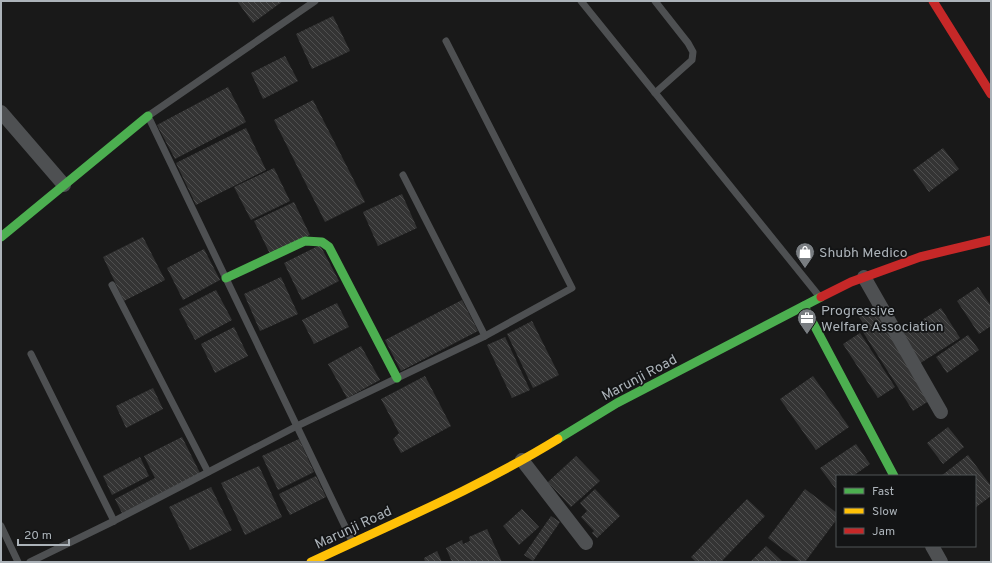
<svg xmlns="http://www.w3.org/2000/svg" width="992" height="563" viewBox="0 0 992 563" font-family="Overpass,sans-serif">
	<defs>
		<pattern id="building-back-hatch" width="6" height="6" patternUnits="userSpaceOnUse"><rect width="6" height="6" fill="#343434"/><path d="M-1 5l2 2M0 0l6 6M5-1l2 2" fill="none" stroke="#4f4f4f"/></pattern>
	</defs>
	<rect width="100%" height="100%" fill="#191919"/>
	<g fill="url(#building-back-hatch)">
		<polygon points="237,1 283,1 253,23"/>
		<polygon points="333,16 350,51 312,69 296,34"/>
		<polygon points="285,56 298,81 263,99 251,73"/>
		<polygon points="228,87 246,122 175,159 157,125"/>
		<polygon points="313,100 365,202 325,222 274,120"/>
		<polygon points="246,128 266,170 196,205 176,163"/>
		<polygon points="943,148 959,169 929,192 913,170"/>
		<polygon points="274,168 290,201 251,220 234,187"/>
		<polygon points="402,194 417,228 378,246 363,212"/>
		<polygon points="294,202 310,235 270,254 254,221"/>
		<polygon points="143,237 165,280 124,301 103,257"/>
		<polygon points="320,245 339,281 302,300 284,263"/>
		<polygon points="204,249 220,280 183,300 167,268"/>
		<polygon points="281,277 298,314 260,331 244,294"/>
		<polygon points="978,287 991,306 991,326 979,334 957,301"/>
		<polygon points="216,290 232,320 195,340 179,309"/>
		<polygon points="462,300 478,331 401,371 385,340"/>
		<polygon points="337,303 349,327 314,344 302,320"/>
		<polygon points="874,307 932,399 913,411 861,329 865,326 859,317"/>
		<polygon points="941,308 960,338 919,364 900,334"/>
		<polygon points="532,321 559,375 533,388 507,334"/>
		<polygon points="234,327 248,356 215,373 201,344"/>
		<polygon points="860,333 895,387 878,398 843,344"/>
		<polygon points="968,335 979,350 947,373 936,357"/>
		<polygon points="505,337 530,390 512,398 487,345"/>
		<polygon points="361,346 380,380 347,398 328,364"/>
		<polygon points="425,376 451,426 401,453 393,439 399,433 381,399"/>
		<polygon points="813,376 849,427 816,450 780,399"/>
		<polygon points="153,388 163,409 126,428 116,406"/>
		<polygon points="948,427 964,447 943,464 927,443"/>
		<polygon points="182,437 200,473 122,513 115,499 155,478 144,456"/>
		<polygon points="299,439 314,472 278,490 262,456"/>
		<polygon points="856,444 870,464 853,476 837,476 837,487 835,488 820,468"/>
		<polygon points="968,455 991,486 991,496 975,508 975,476 941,476"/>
		<polygon points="576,456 600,481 571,507 548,482"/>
		<polygon points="140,457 149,476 112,495 103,476"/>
		<polygon points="259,466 282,517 245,535 221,483"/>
		<polygon points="316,476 326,497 290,515 279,494"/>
		<polygon points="211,487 232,530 190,550 169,507"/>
		<polygon points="595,489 620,516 597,538 592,533 594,531 581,517 587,511 580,503"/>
		<polygon points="805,489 837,513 837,519 805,562 800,562 768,538"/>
		<polygon points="747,499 765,516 721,562 696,562 691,557"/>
		<polygon points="522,509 539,527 519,545 503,526"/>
		<polygon points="551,516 560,522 533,561 524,555"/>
		<polygon points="487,529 502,562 452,562 446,548 462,540 463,544 470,541 469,537"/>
		<polygon points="766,546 783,562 750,562"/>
		<polygon points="437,551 442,562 425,562 424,558"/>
	</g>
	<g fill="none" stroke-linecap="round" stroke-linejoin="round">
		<g stroke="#4e5052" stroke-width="7">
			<polyline points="315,1 148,116 352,541"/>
			<polyline points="581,1 819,296"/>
			<polyline points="655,1 688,43 693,52 692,60 655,93"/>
			<polyline points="403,175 485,336"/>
			<polyline points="112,285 208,472"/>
			<polyline points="31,354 114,521"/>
			<polyline points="1,526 18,562"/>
			<polyline points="30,562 114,521 297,426 485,336 572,288 446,41"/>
		</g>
		<g stroke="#4e5052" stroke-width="14">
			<polyline points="1,112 64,185"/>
			<polyline points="864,277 941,412"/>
			<polyline points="522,460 586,543"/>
			<polyline points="932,546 941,562"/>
		</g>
		<g stroke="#4caf50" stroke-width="9">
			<polyline points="1,237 148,116"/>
			<polyline points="226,278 305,241 322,242 329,247 397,378"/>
			<polyline points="804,306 894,476"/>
			<polyline points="558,439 617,403 821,297"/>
		</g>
		<path stroke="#ffc107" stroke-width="9" d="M311,562c83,-39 169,-75 247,-123"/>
		<g stroke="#c62828" stroke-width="9">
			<polyline points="933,1 991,94"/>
			<polyline points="821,297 851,282 920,257 991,240"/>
		</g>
	</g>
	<defs>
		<g id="shop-pin" transform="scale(1)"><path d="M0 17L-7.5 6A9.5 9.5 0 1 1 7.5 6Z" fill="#797d81" stroke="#131415"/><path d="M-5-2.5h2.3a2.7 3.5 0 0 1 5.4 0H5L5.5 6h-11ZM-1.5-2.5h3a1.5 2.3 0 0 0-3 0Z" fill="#fff"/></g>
		<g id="office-pin" transform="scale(1)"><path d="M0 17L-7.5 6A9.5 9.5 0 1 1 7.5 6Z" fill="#797d81" stroke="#131415"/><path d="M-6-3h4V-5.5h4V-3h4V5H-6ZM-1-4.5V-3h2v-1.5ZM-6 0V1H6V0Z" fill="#fff"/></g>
	</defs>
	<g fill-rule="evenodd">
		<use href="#shop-pin" x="805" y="252"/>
		<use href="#office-pin" x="807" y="318"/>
	</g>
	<g text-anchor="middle" stroke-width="3.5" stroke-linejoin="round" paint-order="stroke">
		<g font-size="14" fill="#acb3b9" stroke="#131415" text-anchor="start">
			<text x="819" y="257">Shubh Medico</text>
			<text x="821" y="315">Progressive<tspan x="821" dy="16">Welfare Association</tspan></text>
		</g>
		<g font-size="14" fill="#acb3b9" stroke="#131415">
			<text transform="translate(639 377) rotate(-28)" y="5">Marunji Road</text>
			<text transform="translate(353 527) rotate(-25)" y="5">Marunji Road</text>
		</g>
	</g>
	<rect width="992" height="563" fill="none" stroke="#acb3b9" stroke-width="4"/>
	<rect x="836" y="475" width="140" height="72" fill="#131415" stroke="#505457"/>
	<rect x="844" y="488" width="20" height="6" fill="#4caf50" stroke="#505457"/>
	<text x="872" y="495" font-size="12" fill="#acb3b9">Fast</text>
	<rect x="844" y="508" width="20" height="6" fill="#ffc107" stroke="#505457"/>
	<text x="872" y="515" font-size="12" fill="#acb3b9">Slow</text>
	<rect x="844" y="528" width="20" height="6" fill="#c62828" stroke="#505457"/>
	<text x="872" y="535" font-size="12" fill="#acb3b9">Jam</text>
	<path d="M18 539v6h51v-6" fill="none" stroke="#acb3b9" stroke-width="2"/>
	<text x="24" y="539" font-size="12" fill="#acb3b9" stroke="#131415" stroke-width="3" paint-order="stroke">20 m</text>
</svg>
